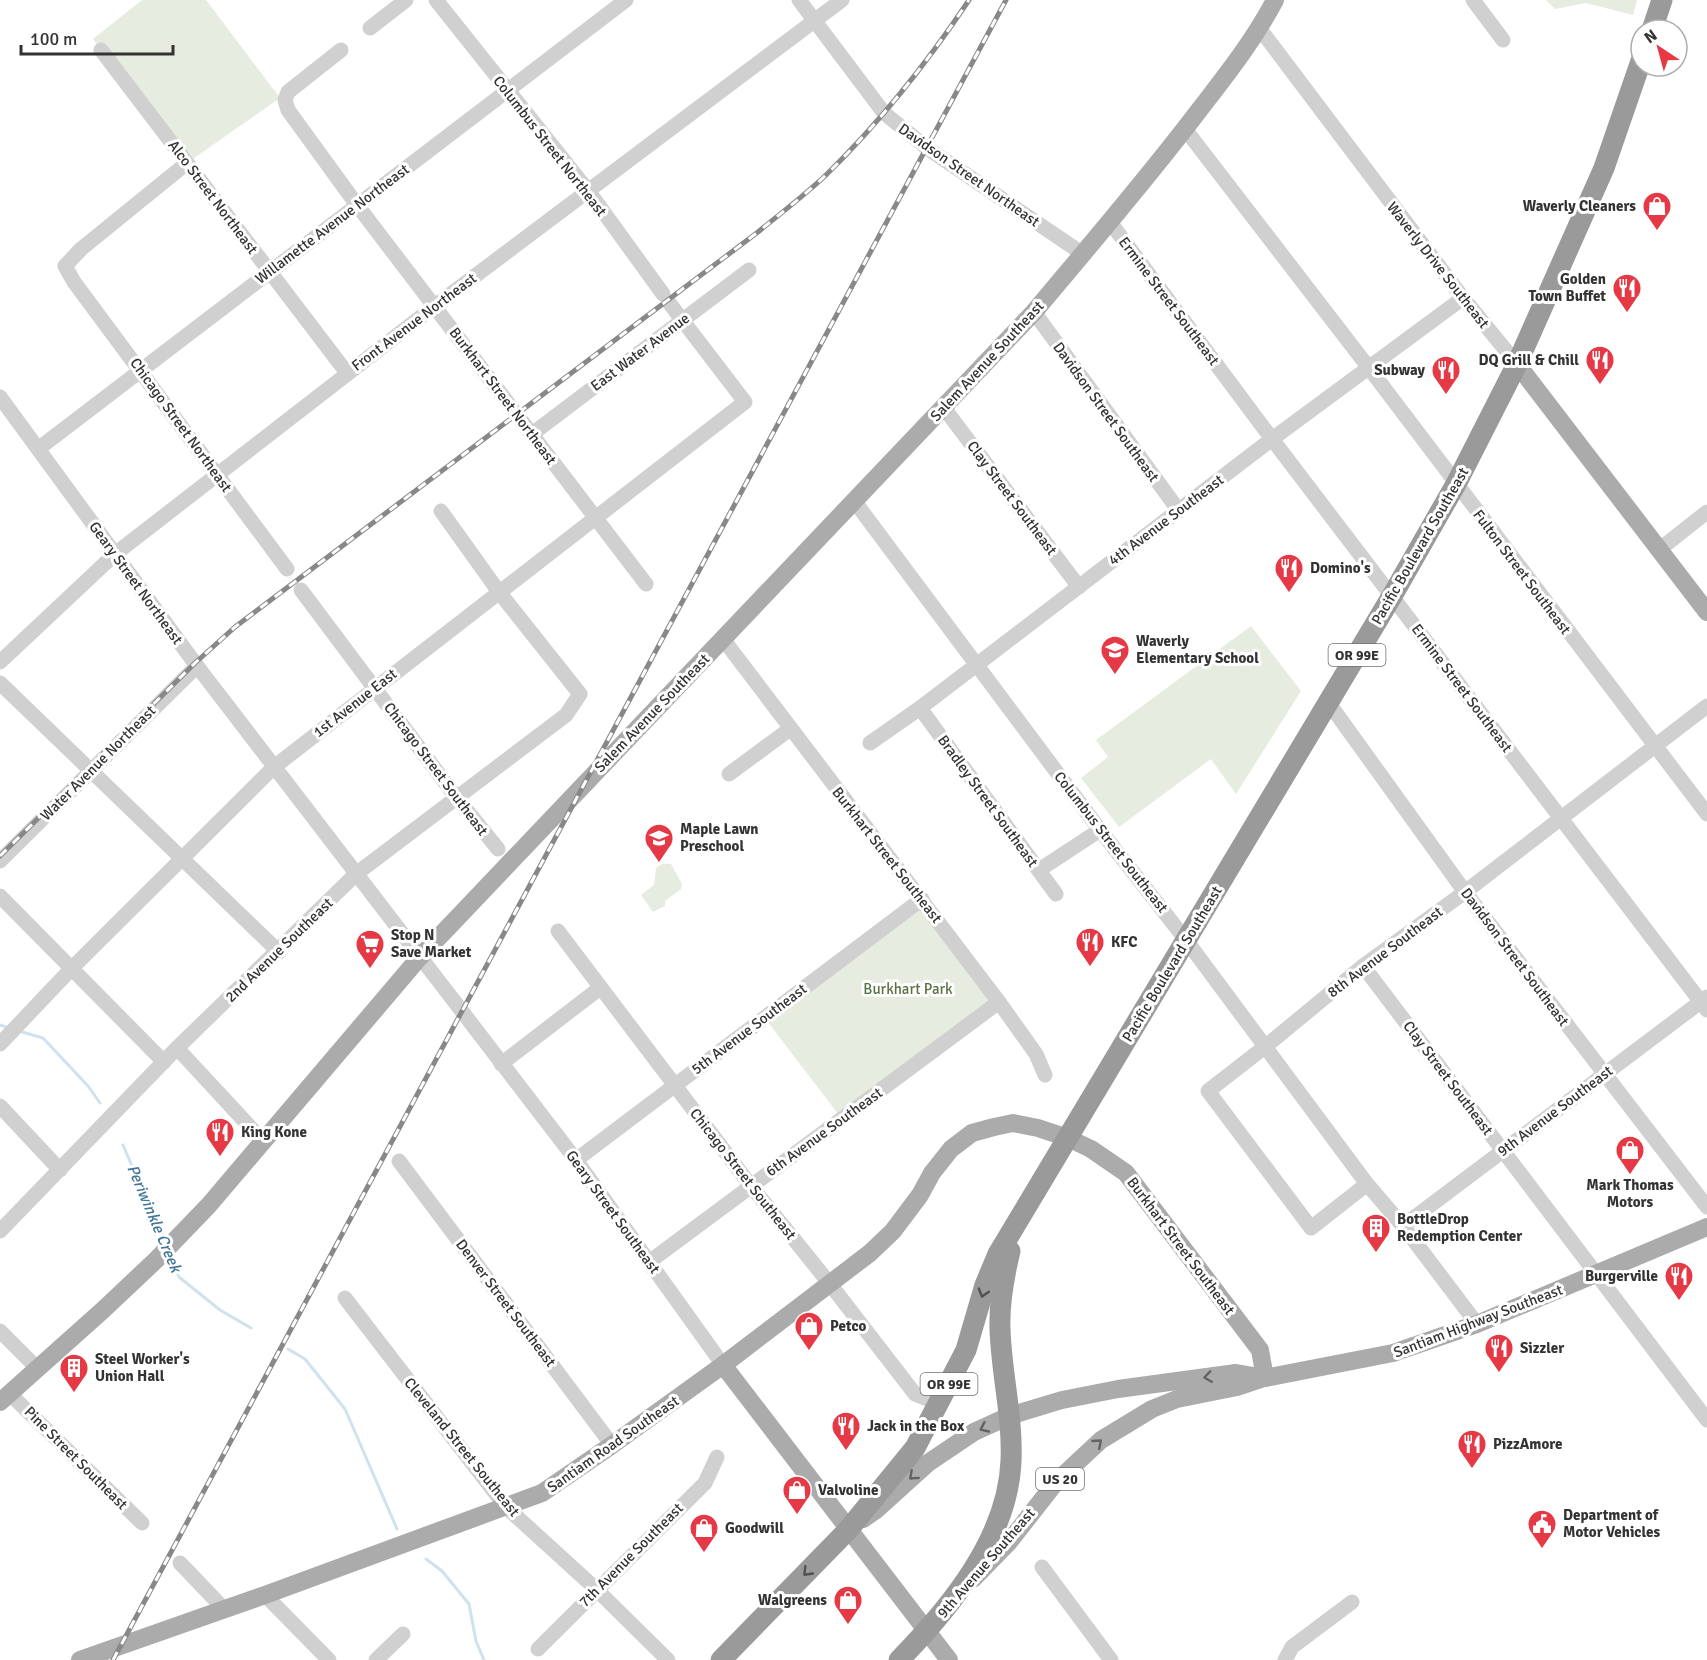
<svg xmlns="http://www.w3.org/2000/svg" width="1707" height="1660" viewBox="0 0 1707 1660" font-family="Signika,sans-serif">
	<rect width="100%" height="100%" fill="#fff"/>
	<g fill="#e6ecdf">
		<polygon points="142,0 206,0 280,98 187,163 93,39"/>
		<polygon points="1546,0 1637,0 1633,15 1586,3 1555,9"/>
		<polygon points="1251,626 1301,691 1236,794 1211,759 1119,827 1081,778 1108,757 1096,740"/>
		<polygon points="662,864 671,864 682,884 681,889 665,901 665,906 653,912 641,895 654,885 656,868"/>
		<polygon points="922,899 999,1002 842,1119 764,1017"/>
	</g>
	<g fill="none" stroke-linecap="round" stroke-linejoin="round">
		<g stroke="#cfe2ee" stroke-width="3">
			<polyline points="0,1025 9,1028"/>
			<polyline points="19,1031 43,1038 88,1086 100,1103"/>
			<polyline points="123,1145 164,1240"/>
			<polyline points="170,1255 179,1277 220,1310 251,1328"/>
			<polyline points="288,1349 305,1359 345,1409 397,1529"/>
			<polyline points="426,1559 442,1571 469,1604 476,1641 484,1660"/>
		</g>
		<g stroke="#d0d0d0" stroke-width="15">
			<polyline points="436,0 589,192 663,294"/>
			<polyline points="799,0 884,113 927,148 1083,254"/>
			<polyline points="1473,0 1503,40"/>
			<polyline points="370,28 406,0"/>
			<polyline points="1260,29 1463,298 1517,364"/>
			<polyline points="101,50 347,373"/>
			<polyline points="341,50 288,92 285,100 288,110 357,205 646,584"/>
			<polyline points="1185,129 1369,368 1707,814"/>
			<polyline points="187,163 81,249 65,266 74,282 287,569"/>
			<polyline points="1110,222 1272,439 1707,1010"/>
			<polyline points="1034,312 1179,511"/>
			<polyline points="0,397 197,666 576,1160 723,1365"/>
			<polyline points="944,408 1079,587"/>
			<polyline points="532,434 749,270"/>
			<polyline points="38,449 626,0"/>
			<polyline points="855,502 1100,830 1186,940 1367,1184 1403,1226 1477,1324"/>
			<polyline points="1660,549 1707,512"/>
			<polyline points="301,590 456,797 498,849"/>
			<polyline points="723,639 999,1002 1036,1054 1045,1075"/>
			<polyline points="0,662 115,554 435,306 842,0"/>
			<polyline points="0,683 279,952"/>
			<polyline points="1328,702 1465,892 1707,1207"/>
			<polyline points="920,708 1056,894"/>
			<polyline points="870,743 920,708 1272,439 1463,298"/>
			<polyline points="729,774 790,729"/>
			<polyline points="0,861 197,666"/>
			<polyline points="1039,870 1100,830"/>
			<polyline points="0,896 164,1062"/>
			<polyline points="558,931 751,1186 830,1284 915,1394 940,1404"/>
			<polyline points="1363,966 1707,1420"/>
			<polyline points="0,1044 72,968 274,767 745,402 670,304"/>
			<polyline points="177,1048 264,1142"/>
			<polyline points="501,1064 600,988"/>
			<polyline points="0,1106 60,1170"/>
			<polyline points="576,1160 922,899"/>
			<polyline points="399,1161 612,1445"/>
			<polyline points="1367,1184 1311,1228 1208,1091 1266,1046 1363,966 1465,892 1707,706"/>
			<polyline points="1403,1226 1707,997"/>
			<polyline points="0,1231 177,1048 356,874 566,715 580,694 499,592 441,511"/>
			<polyline points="649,1262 999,1002"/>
			<polyline points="345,1298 506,1507 596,1589 668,1660"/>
			<polyline points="0,1331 38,1369"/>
			<polyline points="10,1394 142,1523"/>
			<polyline points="180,1563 224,1609"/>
			<polyline points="1042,1567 1111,1660"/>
			<polyline points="265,1595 329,1660"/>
			<polyline points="538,1649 705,1483 717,1457"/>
			<polyline points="376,1660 403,1634"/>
			<polyline points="1285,1660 1292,1647 1352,1602"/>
		</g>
		<g stroke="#ababab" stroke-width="18">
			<polyline points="1517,364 1707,612"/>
			<polyline points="723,1365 949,1660"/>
			<path d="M0,1402l103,-92 53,-50 53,-55 210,-247 615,-646c56,-67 113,-133 166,-203 27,-35 54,-69 75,-109"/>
			<polyline points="863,1519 876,1510 928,1463 974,1432 1009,1416 1062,1400 1118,1389 1236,1373 1265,1378 1393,1353 1477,1324 1707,1227"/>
			<polyline points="973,1579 1009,1542 1056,1482 1101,1440 1152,1409 1177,1399 1237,1387 1261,1379"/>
			<polyline points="80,1660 265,1595 542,1493 612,1445 723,1365 870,1253 893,1231 920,1195 932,1173 951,1149 972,1133 994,1127 1013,1123 1038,1128 1068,1138 1091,1149 1126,1173 1260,1350 1265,1378"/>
		</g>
		<g stroke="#9a9a9a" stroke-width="21">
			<polyline points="1652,30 1662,0"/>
			<polyline points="721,1660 848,1530 915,1448 966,1350 985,1285 998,1254 1392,596 1456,484 1517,364 1604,168 1641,61"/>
			<path d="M899,1660c51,-52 109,-122 112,-199 2,-45 -10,-89 -11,-133 -1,-26 4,-52 10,-77"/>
		</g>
		<g stroke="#888" stroke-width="5">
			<g id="rail">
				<path d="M0,856l195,-193 40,-36 523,-395c23,-19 47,-37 68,-57 54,-53 101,-112 143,-175"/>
				<polyline points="113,1660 1006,0"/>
			</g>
		</g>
		<use href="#rail" stroke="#fff" stroke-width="3" stroke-dasharray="9" stroke-linecap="butt"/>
	</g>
	<defs><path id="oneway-chevron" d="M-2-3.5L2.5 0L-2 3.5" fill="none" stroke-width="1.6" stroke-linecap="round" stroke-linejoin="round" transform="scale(1.5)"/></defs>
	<g stroke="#525252">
		<use href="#oneway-chevron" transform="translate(983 1293) rotate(107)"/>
		<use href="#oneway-chevron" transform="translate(807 1572) rotate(134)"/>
	</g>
	<g stroke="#636363">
		<use href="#oneway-chevron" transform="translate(1208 1377) rotate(172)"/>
		<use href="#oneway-chevron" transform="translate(984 1428) rotate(155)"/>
		<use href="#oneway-chevron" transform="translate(1098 1443) rotate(-41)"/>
		<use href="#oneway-chevron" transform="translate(913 1476) rotate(138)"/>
	</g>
	<defs>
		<g id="shop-pin" transform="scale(1.5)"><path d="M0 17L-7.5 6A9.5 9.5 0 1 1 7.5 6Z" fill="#e63946" stroke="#fff"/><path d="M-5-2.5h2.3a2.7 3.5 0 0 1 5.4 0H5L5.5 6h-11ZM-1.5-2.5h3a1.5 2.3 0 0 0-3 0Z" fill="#fff"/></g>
		<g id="restaurant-pin" transform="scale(1.5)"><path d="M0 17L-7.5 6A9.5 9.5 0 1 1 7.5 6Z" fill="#e63946" stroke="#fff"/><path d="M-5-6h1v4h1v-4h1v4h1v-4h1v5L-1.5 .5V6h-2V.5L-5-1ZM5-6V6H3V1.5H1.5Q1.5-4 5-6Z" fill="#fff"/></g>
		<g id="school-pin" transform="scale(1.5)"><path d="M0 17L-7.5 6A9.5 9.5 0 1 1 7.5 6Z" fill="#e63946" stroke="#fff"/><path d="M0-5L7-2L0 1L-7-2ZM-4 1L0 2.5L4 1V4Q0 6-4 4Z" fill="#fff"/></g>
		<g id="supermarket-pin" transform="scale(1.5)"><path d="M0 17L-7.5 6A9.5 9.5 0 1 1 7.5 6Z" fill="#e63946" stroke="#fff"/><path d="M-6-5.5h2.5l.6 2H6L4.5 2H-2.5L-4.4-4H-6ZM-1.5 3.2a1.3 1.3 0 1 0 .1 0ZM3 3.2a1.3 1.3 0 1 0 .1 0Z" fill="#fff"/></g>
		<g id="building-pin" transform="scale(1.5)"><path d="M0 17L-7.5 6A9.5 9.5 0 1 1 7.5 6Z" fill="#e63946" stroke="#fff"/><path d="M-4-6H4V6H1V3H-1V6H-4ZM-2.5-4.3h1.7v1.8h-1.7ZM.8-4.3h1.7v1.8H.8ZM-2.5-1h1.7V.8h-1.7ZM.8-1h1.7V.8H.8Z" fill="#fff"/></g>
		<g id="civic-pin" transform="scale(1.5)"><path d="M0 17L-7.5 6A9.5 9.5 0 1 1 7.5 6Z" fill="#e63946" stroke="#fff"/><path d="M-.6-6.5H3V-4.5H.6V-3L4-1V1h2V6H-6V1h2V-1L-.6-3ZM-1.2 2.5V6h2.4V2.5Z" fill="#fff"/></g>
	</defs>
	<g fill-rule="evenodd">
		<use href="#shop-pin" x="1657" y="206"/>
		<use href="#restaurant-pin" x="1627" y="288"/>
		<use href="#restaurant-pin" x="1600" y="360"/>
		<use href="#restaurant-pin" x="1446" y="370"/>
		<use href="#restaurant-pin" x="1289" y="568"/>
		<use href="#school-pin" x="1115" y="650"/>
		<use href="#school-pin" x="659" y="838"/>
		<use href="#restaurant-pin" x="1090" y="942"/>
		<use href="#supermarket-pin" x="370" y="944"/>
		<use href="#restaurant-pin" x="220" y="1132"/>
		<use href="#shop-pin" x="1630" y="1150"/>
		<use href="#building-pin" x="1376" y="1228"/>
		<use href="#restaurant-pin" x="1679" y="1276"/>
		<use href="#shop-pin" x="809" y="1326"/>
		<use href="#restaurant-pin" x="1499" y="1348"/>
		<use href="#building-pin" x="74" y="1368"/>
		<use href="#restaurant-pin" x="846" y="1426"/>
		<use href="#restaurant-pin" x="1472" y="1444"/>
		<use href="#shop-pin" x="797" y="1490"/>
		<use href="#civic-pin" x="1542" y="1524"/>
		<use href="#shop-pin" x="704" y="1528"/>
		<use href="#shop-pin" x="848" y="1600"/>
	</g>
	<g text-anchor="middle" stroke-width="6" stroke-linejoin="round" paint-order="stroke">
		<g fill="#fff" stroke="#707070" stroke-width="1.5">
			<rect x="1328.5" y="644" width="57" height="22" rx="4.5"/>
			<rect x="920.5" y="1373" width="57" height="22" rx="4.5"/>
			<rect x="1036" y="1468" width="48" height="22" rx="4.5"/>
		</g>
		<g font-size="14" font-weight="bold" fill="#333">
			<text x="1357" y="660">OR 99E</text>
			<text x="949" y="1389">OR 99E</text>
			<text x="1060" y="1484">US 20</text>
		</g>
		<g font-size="15" fill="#333" stroke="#fff">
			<text transform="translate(550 146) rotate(52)" y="5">Columbus Street Northeast</text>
			<text transform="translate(969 175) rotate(35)" y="5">Davidson Street Northeast</text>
			<text transform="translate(213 197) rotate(53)" y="5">Alco Street Northeast</text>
			<text transform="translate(332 224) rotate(-37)" y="5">Willamette Avenue Northeast</text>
			<text transform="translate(1438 265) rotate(52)" y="5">Waverly Drive Southeast</text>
			<text transform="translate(1169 301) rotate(53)" y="5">Ermine Street Southeast</text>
			<text transform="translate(414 322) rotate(-37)" y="5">Front Avenue Northeast</text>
			<text transform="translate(640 352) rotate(-37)" y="5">East Water Avenue</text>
			<text transform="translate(987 361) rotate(-47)" y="5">Salem Avenue Southeast</text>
			<text transform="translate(503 396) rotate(53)" y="5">Burkhart Street Northeast</text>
			<text transform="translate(1106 412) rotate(54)" y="5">Davidson Street Southeast</text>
			<text transform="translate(181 425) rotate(54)" y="5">Chicago Street Northeast</text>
			<text transform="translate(1012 498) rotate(53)" y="5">Clay Street Southeast</text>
			<text transform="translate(1166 520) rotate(-37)" y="5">4th Avenue Southeast</text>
			<text transform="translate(1420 546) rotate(-60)" y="5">Pacific Boulevard Southeast</text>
			<text transform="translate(1522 572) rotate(53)" y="5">Fulton Street Southeast</text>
			<text transform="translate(136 583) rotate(54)" y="5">Geary Street Northeast</text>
			<text transform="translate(1462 688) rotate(53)" y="5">Ermine Street Southeast</text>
			<text transform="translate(355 703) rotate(-38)" y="5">1st Avenue East</text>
			<text transform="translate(652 713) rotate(-46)" y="5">Salem Avenue Southeast</text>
			<text transform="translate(98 763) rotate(-45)" y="5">Water Avenue Northeast</text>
			<text transform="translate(436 769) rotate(53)" y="5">Chicago Street Southeast</text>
			<text transform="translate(988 801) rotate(54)" y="5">Bradley Street Southeast</text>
			<text transform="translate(1111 842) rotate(52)" y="5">Columbus Street Southeast</text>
			<text transform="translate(887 855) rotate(52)" y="5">Burkhart Street Southeast</text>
			<text transform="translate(279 950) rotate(-44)" y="5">2nd Avenue Southeast</text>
			<text transform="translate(1385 952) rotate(-37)" y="5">8th Avenue Southeast</text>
			<text transform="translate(1515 957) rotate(53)" y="5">Davidson Street Southeast</text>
			<text transform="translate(1172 964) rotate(-59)" y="5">Pacific Boulevard Southeast</text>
			<text transform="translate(749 1029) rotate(-37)" y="5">5th Avenue Southeast</text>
			<text transform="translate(1448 1078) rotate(53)" y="5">Clay Street Southeast</text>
			<text transform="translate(1555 1111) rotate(-37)" y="5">9th Avenue Southeast</text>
			<text transform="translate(824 1132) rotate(-36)" y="5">6th Avenue Southeast</text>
			<text transform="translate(743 1174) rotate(52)" y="5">Chicago Street Southeast</text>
			<text transform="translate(613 1212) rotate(54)" y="5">Geary Street Southeast</text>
			<text transform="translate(1181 1246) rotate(53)" y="5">Burkhart Street Southeast</text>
			<text transform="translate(506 1303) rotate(53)" y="5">Denver Street Southeast</text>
			<text transform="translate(1478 1321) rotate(-21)" y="5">Santiam Highway Southeast</text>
			<text transform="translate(613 1444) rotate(-35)" y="5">Santiam Road Southeast</text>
			<text transform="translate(462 1447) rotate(51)" y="5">Cleveland Street Southeast</text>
			<text transform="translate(76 1458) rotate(45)" y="5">Pine Street Southeast</text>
			<text transform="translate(631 1555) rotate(-45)" y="5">7th Avenue Southeast</text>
			<text transform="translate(986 1563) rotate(-49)" y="5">9th Avenue Southeast</text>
		</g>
		<g font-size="15" font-weight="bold" fill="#333" stroke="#fff" text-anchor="start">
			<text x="1636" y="211" text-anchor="end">Waverly Cleaners</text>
			<text x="1606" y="284" text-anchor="end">Golden<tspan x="1606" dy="17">Town Buffet</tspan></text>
			<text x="1579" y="365" text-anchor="end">DQ Grill &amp; Chill</text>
			<text x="1425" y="375" text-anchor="end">Subway</text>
			<text x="1310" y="573">Domino's</text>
			<text x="1136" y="646">Waverly<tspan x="1136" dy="17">Elementary School</tspan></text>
			<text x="680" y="834">Maple Lawn<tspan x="680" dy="17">Preschool</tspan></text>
			<text x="391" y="940">Stop N<tspan x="391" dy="17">Save Market</tspan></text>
			<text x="1111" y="947">KFC</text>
			<text x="241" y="1137">King Kone</text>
			<text x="1630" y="1190" text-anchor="middle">Mark Thomas<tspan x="1630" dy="17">Motors</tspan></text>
			<text x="1397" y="1224">BottleDrop<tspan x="1397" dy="17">Redemption Center</tspan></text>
			<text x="1658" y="1281" text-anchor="end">Burgerville</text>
			<text x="830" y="1331">Petco</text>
			<text x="1520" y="1353">Sizzler</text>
			<text x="95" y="1364">Steel Worker's<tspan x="95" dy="17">Union Hall</tspan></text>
			<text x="867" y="1431">Jack in the Box</text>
			<text x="1493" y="1449">PizzAmore</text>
			<text x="818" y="1495">Valvoline</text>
			<text x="1563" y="1520">Department of<tspan x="1563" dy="17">Motor Vehicles</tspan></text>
			<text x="725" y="1533">Goodwill</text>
			<text x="827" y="1605" text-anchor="end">Walgreens</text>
		</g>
		<g font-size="15" fill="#56703f" stroke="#fff">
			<text x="908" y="994">Burkhart Park</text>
		</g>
		<g font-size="16" font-style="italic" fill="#3f7597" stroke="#fff">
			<text transform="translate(155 1218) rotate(67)" y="6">Periwinkle Creek</text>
		</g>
	</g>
	<g transform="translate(1659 48) rotate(324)"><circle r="28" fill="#ffffff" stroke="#adadad" stroke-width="1.5"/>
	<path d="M0-4.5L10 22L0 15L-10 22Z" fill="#e63946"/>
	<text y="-9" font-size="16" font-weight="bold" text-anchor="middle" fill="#333333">N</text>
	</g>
	<path d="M21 45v9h152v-9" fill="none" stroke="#333333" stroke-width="3"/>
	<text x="30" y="45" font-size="18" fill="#333333" stroke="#ffffff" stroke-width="4.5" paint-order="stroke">100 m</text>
</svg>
